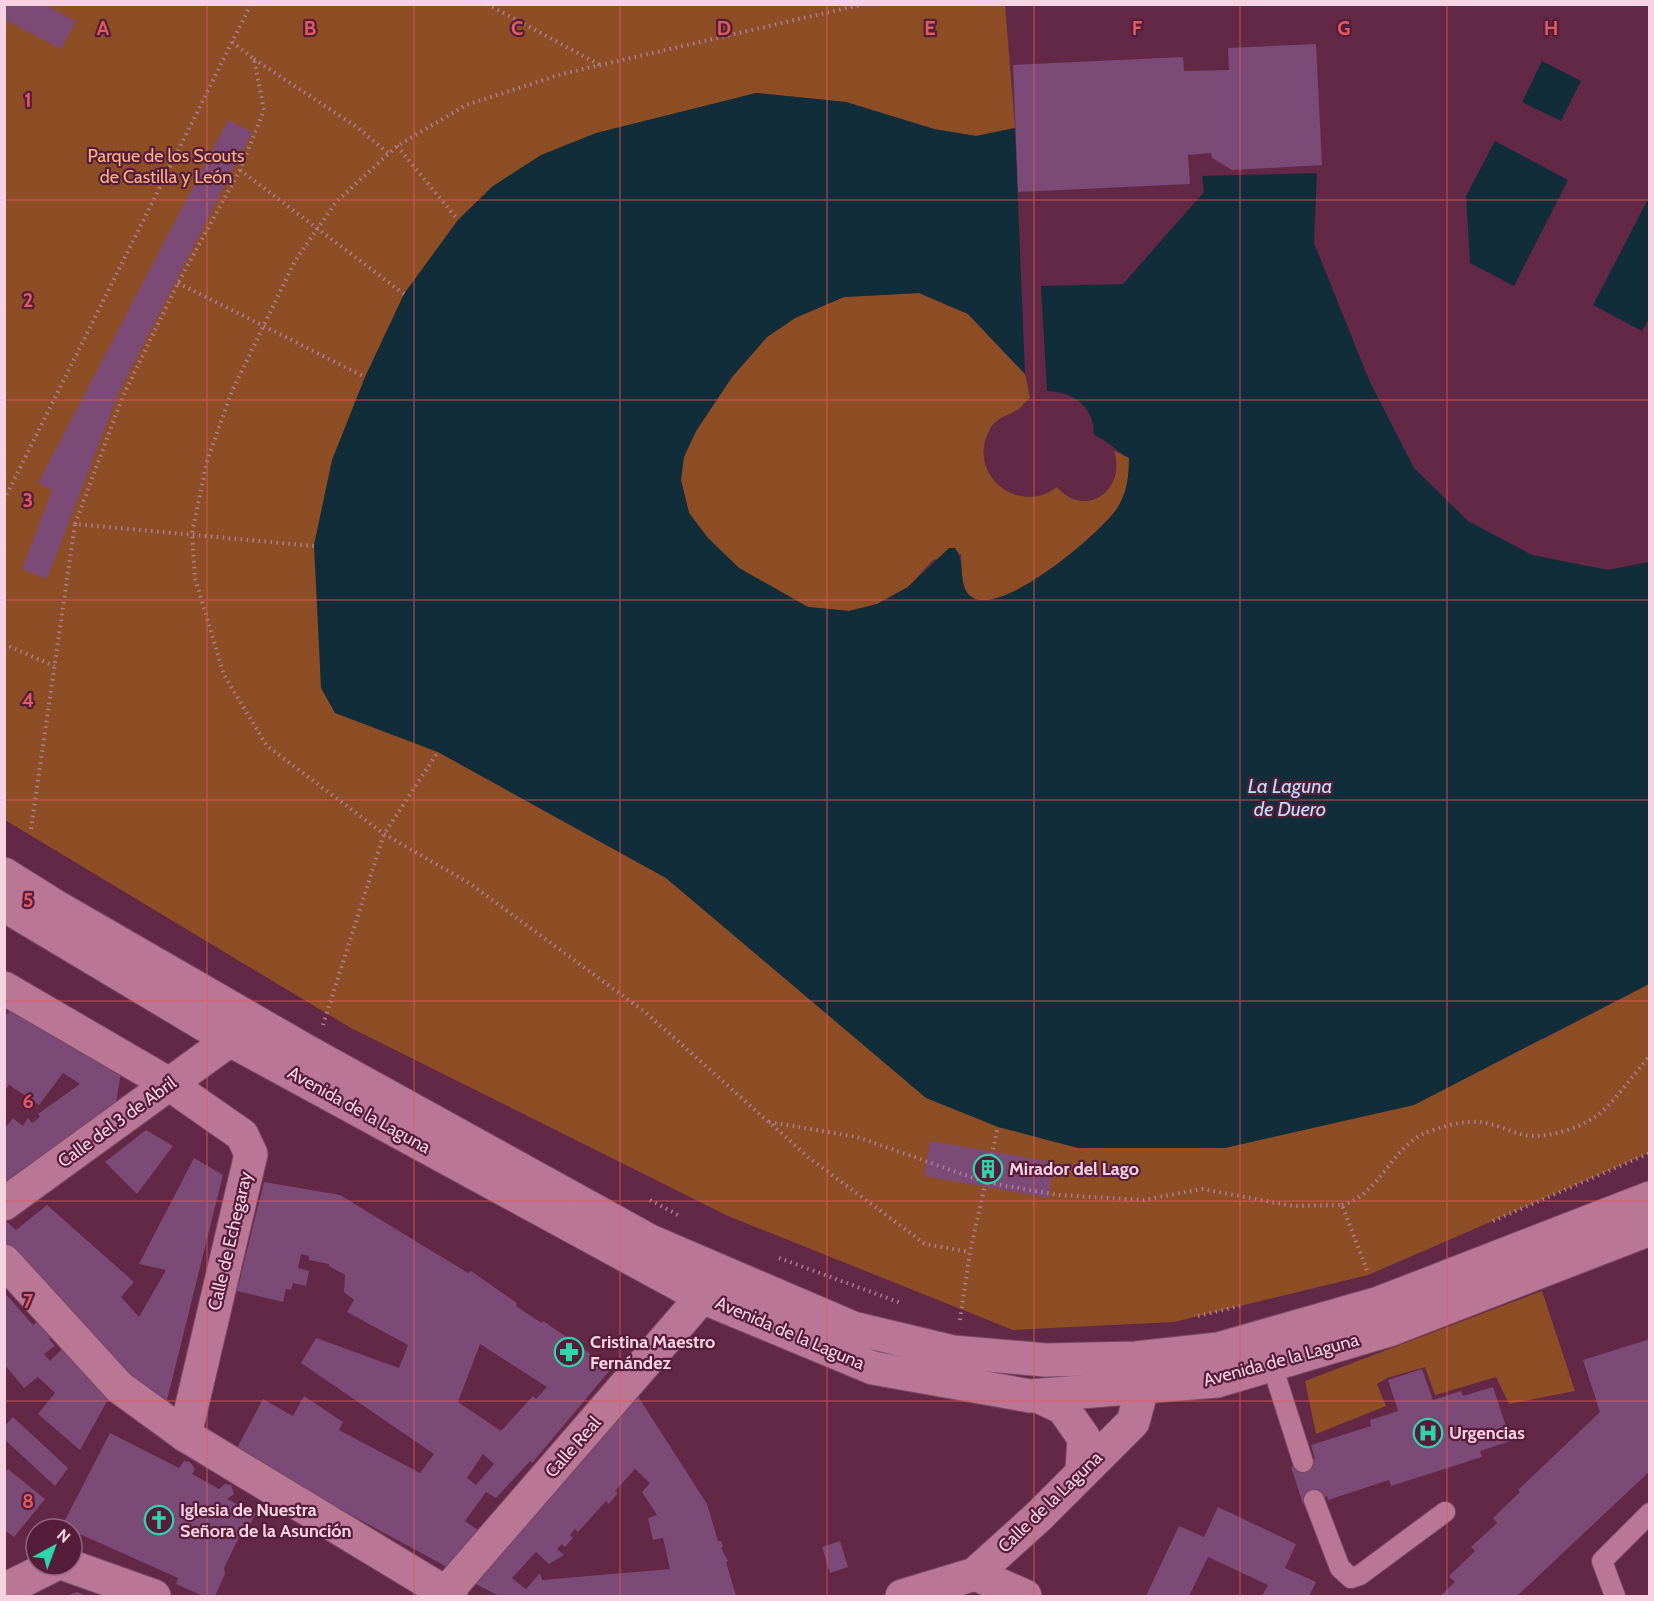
<svg xmlns="http://www.w3.org/2000/svg" width="1654" height="1601" viewBox="0 0 1654 1601" font-family="Cabin,sans-serif">
	<rect width="100%" height="100%" fill="#622845"/>
	<g fill="#8e4e25">
		<polygon points="4,5 1005,5 1015,128 976,136 934,129 846,102 756,93 676,115 493,186 458,220 404,294 336,713 438,752 666,878 840,1024 1543,1039 1649,984 1649,1153 1368,1275 1174,1322 1013,1330 728,1216 351,1028 5,820"/>
		<path d="M919,293l49,21 57,60 5,24c-4,3 -7,7 -10,10 -9,8 -22,7 -30,21 -25,44 28,88 67,58 28,33 70,3 57,-36l15,7c0,19 -2,36 -13,52 -18,25 -114,107 -144,87 -12,-7 -10,-30 -11,-43l-28,6 -25,27 -31,17 -28,7 -41,-4 -69,-39 -31,-30 -19,-25 -8,-33 2,-23 13,-26 36,-54 35,-40 28,-19 49,-21z"/>
		<polygon points="1542,1291 1575,1391 1509,1404 1496,1377 1435,1395 1425,1367 1387,1378 1377,1384 1386,1406 1316,1434 1305,1381"/>
	</g>
	<g fill="#112d3a">
		<polygon points="1542,61 1581,81 1561,121 1522,102"/>
		<path d="M756,93l90,9 88,27 42,7 39,-8 10,246 -57,-60 -49,-21 -75,4 -49,21 -28,19 -35,40 -36,54 -12,26 -3,23 8,33 19,25 31,30 69,39 41,4 28,-7 31,-17 41,-39h6c12,14 1,41 18,50 31,17 125,-63 143,-88 11,-16 13,-33 13,-52 -13,-7 -22,-18 -35,-23 0,-29 -20,-43 -47,-44l-6,-105 82,-2 81,-92 -2,-16 115,-3 -3,70 55,137 45,88 54,53 64,34 76,15 41,-8v422l-235,121 -189,43h-147l-80,-21 -72,-29 -260,-220 -228,-126 -103,-39 -14,-25 -7,-143 18,-85 33,-83 39,-83 54,-74 35,-34 48,-31 55,-22z"/>
		<polygon points="1495,141 1568,180 1514,286 1470,263 1466,196"/>
		<polygon points="1647,201 1650,202 1650,317 1642,331 1593,305"/>
	</g>
	<g fill="#7c4a76" fill-rule="evenodd">
		<polygon points="4,5 44,5 76,21 61,49 4,19"/>
		<polygon points="1316,44 1322,165 1232,170 1212,158 1211,153 1188,155 1190,184 1018,192 1013,65 1183,57 1184,71 1229,70 1228,48"/>
		<polygon points="228,120 252,132 118,394 47,579 22,569 52,490 38,483"/>
		<polygon points="13,1008 98,1062 100,1059 121,1073 115,1109 4,1190 4,1129 13,1118 23,1126 28,1118 32,1123 40,1117 38,1114 80,1084 63,1073 39,1105 9,1085 4,1091 4,1017"/>
		<polygon points="146,1130 173,1146 137,1194 105,1162"/>
		<polygon points="930,1141 1053,1162 1049,1198 924,1176"/>
		<polygon points="194,1158 223,1175 165,1408 111,1364 4,1248 4,1219 16,1230 47,1205 134,1282 121,1297 139,1317 166,1270 139,1264"/>
		<path d="M264,1182l76,13 128,78 3,-2 46,32 -1,3 13,9 13,8 1,-2 37,25 30,24 -78,93 -2,-2 -34,37 -10,-6 -21,29 14,10 -32,36 -212,-115 28,-53 30,17 11,-20 39,26 -4,8 81,43 14,-19 -133,-91 15,-25 83,30 9,-23 -61,-33 7,-12 -10,-8 1,-17 -16,-9v-2l-20,-4v-4l-8,-2 -3,14 11,3 -3,15 -13,-3 -2,7 -5,-1 -3,13 -46,-11zM480,1344l67,43 -11,12 -3,-3 -32,35 -43,-29zM483,1454l11,10 -18,21 -9,-7z"/>
		<polygon points="4,1292 33,1325 42,1318 56,1333 49,1339 55,1346 44,1354 50,1361 66,1345 111,1394 80,1450 38,1414 55,1393 38,1377 24,1388 4,1364"/>
		<polygon points="1650,1339 1650,1471 1517,1596 1440,1596 1455,1582 1449,1576 1475,1551 1471,1547 1497,1523 1493,1518 1520,1492 1518,1490 1600,1412 1583,1360"/>
		<polygon points="1422,1369 1433,1400 1461,1391 1463,1396 1493,1387 1511,1441 1480,1451 1482,1457 1391,1486 1389,1480 1328,1500 1327,1496 1303,1504 1291,1467 1315,1459 1311,1445 1371,1426 1370,1420 1398,1411 1388,1380"/>
		<path d="M637,1395l70,109 11,37h3l2,6 -2,1 7,13 -2,1 10,34h-237l-31,-16zM635,1469l15,14 -8,9 15,23 -9,3 5,22 10,-2 7,31 -128,11 -2,-7 -14,16 -14,-11 24,-26 13,12 15,-9 -7,-6 5,-5 3,3 8,-9 -3,-3 5,-6 3,3 28,-31 3,3 9,-11 -3,-2z"/>
		<polygon points="13,1417 68,1468 55,1486 4,1439 4,1427"/>
		<polygon points="110,1433 179,1468 184,1461 190,1462 195,1469 192,1474 219,1489 225,1484 231,1485 234,1494 227,1499 256,1513 247,1530 241,1533 224,1568 225,1574 215,1596 203,1596 176,1584 178,1578 62,1526"/>
		<polygon points="8,1469 45,1499 14,1537 4,1530 4,1473"/>
		<polygon points="1218,1507 1296,1544 1285,1568 1316,1582 1309,1596 1262,1596 1268,1585 1208,1557 1189,1596 1146,1596 1179,1526 1204,1537"/>
		<polygon points="840,1541 848,1567 830,1573 822,1547"/>
		<polygon points="77,1592 87,1596 66,1596"/>
	</g>
	<g fill="none" stroke-linecap="round" stroke-linejoin="round">
		<g stroke="#7a4763" stroke-width="22">
			<g id="lane">
				<polyline points="1272,1365 1303,1462"/>
				<polyline points="1314,1500 1340,1568 1351,1578 1360,1575 1445,1512"/>
				<polyline points="1615,1596 1602,1561 1650,1513"/>
			</g>
		</g>
		<g stroke="#7a4763" stroke-width="35">
			<g id="street">
				<polyline points="4,988 169,1084 242,1135 251,1154 185,1435"/>
				<polyline points="4,1204 230,1040"/>
				<polyline points="4,1261 119,1387 185,1435 451,1596"/>
				<polyline points="1038,1396 1063,1408 1084,1438 1082,1470"/>
				<polyline points="67,1565 154,1596"/>
				<polyline points="975,1574 1025,1596"/>
				<polyline points="4,1590 54,1565"/>
				<polyline points="443,1596 702,1297"/>
				<polyline points="902,1596 975,1574 1039,1516 1133,1422 1142,1389 1137,1361"/>
			</g>
		</g>
		<g stroke="#7a4763" stroke-width="35">
			<g id="secondary">
				<polyline points="4,874 55,906 308,1052 650,1241 853,1328 953,1352 1046,1360 1136,1358 1218,1349 1379,1303 1650,1198"/>
				<polyline points="4,905 230,1040 702,1297 873,1368 1030,1396 1217,1381 1389,1330 1650,1229"/>
			</g>
		</g>
		<g stroke="#ae7e95" stroke-width="4" stroke-dasharray="1.5 4.5" stroke-linecap="butt">
			<polyline points="487,4 600,65"/>
			<polyline points="864,4 562,74 466,105 397,146 336,202 295,261 232,391 207,461 192,533 195,578 224,675 267,746 384,834 469,883 645,1012 808,1157 925,1244 970,1252"/>
			<polyline points="232,42 254,59 264,110 240,170 178,283 123,396 75,524 314,546"/>
			<polyline points="254,59 358,128 389,154"/>
			<polyline points="397,146 458,220"/>
			<polyline points="240,170 404,294"/>
			<polyline points="178,283 365,377"/>
			<polyline points="4,500 251,4"/>
			<polyline points="4,644 54,666"/>
			<polyline points="31,829 75,524"/>
			<polyline points="323,1025 384,834 438,752"/>
			<polyline points="769,1122 857,1137 985,1182 1058,1195 1144,1200 1202,1189 1293,1206 1342,1205 1368,1273"/>
			<polyline points="650,1200 678,1215"/>
			<path d="M1342,1205c37,-10 48,-55 81,-71 16,-7 41,-14 58,-12 15,2 29,10 44,13 21,4 52,-6 70,-18 16,-10 40,-45 55,-61"/>
			<polyline points="1493,1221 1650,1153"/>
			<polyline points="779,1258 901,1303"/>
			<polyline points="1198,1316 1240,1306"/>
			<polyline points="960,1320 970,1252 998,1127"/>
		</g>
		<use href="#lane" stroke="#b97695" stroke-width="20"/>
		<use href="#street" stroke="#b97695" stroke-width="33"/>
		<use href="#secondary" stroke="#b97695" stroke-width="33"/>
	</g>
	<path fill="none" stroke="#e05b60" stroke-width="1.5" stroke-opacity="0.55" d="M207,4v1592M414,4v1592M620,4v1592M827,4v1592M1034,4v1592M1240,4v1592M1447,4v1592M4,200h1646M4,400h1646M4,600h1646M4,800h1646M4,1001h1646M4,1201h1646M4,1401h1646"/>
	<defs>
		<g id="building-ring" transform="scale(1.5)"><circle r="9.5" fill="#561d3b" stroke="#2dd5ab" stroke-width="1.5"/><path d="M-4-6H4V6H1V3H-1V6H-4ZM-2.5-4.3h1.7v1.8h-1.7ZM.8-4.3h1.7v1.8H.8ZM-2.5-1h1.7V.8h-1.7ZM.8-1h1.7V.8H.8Z" fill="#2dd5ab"/></g>
		<g id="pharmacy-ring" transform="scale(1.5)"><circle r="9.5" fill="#561d3b" stroke="#2dd5ab" stroke-width="1.5"/><path d="M-2-6h4v4h4v4h-4v4h-4v-4h-4v-4h4Z" fill="#2dd5ab"/></g>
		<g id="hospital-ring" transform="scale(1.5)"><circle r="9.5" fill="#561d3b" stroke="#2dd5ab" stroke-width="1.5"/><path d="M-5-5h3v3.5h4V-5h3V5h-3V1.5h-4V5h-3Z" fill="#2dd5ab"/></g>
		<g id="church-ring" transform="scale(1.5)"><circle r="9.5" fill="#561d3b" stroke="#2dd5ab" stroke-width="1.5"/><path d="M-1.2-6h2.4v3.5h3.3v2.4h-3.3V6h-2.4V-.1h-3.3v-2.4h3.3Z" fill="#2dd5ab"/></g>
	</defs>
	<g fill-rule="evenodd">
		<use href="#building-ring" x="988" y="1169"/>
		<use href="#pharmacy-ring" x="569" y="1352"/>
		<use href="#hospital-ring" x="1428" y="1433"/>
		<use href="#church-ring" x="159" y="1520"/>
	</g>
	<g text-anchor="middle" stroke-width="4.5" stroke-linejoin="round" paint-order="stroke">
		<g font-size="18" fill="#fdb084" stroke="#561d3b">
			<text x="166" y="162">Parque de los Scouts<tspan x="166" dy="21">de Castilla y León</tspan></text>
		</g>
		<g font-size="18" fill="#f7d2e2" stroke="#561d3b">
			<text transform="translate(359 1110) rotate(29)" y="6">Avenida de la Laguna</text>
			<text transform="translate(117 1122) rotate(-36)" y="6">Calle del 3 de Abril</text>
			<text transform="translate(230 1241) rotate(-77)" y="6">Calle de Echegaray</text>
			<text transform="translate(790 1333) rotate(23)" y="6">Avenida de la Laguna</text>
			<text transform="translate(1281 1360) rotate(-15)" y="6">Avenida de la Laguna</text>
			<text transform="translate(573 1447) rotate(-49)" y="6">Calle Real</text>
			<text transform="translate(1050 1502) rotate(-44)" y="6">Calle de la Laguna</text>
		</g>
		<g font-size="18" font-weight="bold" fill="#f7d2e2" stroke="#561d3b" text-anchor="start">
			<text x="1009" y="1175">Mirador del Lago</text>
			<text x="590" y="1348">Cristina Maestro<tspan x="590" dy="21">Fernández</tspan></text>
			<text x="1449" y="1439">Urgencias</text>
			<text x="180" y="1516">Iglesia de Nuestra<tspan x="180" dy="21">Señora de la Asunción</tspan></text>
		</g>
		<g font-size="20" font-style="italic" fill="#b8e2f9" stroke="#561d3b">
			<text x="1290" y="793">La Laguna<tspan x="1290" dy="23">de Duero</tspan></text>
		</g>
	</g>
	<g font-size="20" text-anchor="middle" font-weight="bold" fill="#e05b60" stroke="#561d3b" stroke-width="4.5" stroke-linejoin="round" paint-order="stroke">
		<text x="103" y="35">A</text>
		<text x="310" y="35">B</text>
		<text x="517" y="35">C</text>
		<text x="724" y="35">D</text>
		<text x="930" y="35">E</text>
		<text x="1137" y="35">F</text>
		<text x="1344" y="35">G</text>
		<text x="1551" y="35">H</text>
		<text x="28" y="107">1</text>
		<text x="28" y="307">2</text>
		<text x="28" y="507">3</text>
		<text x="28" y="707">4</text>
		<text x="28" y="907">5</text>
		<text x="28" y="1108">6</text>
		<text x="28" y="1308">7</text>
		<text x="28" y="1508">8</text>
	</g>
	<rect width="1654" height="1601" fill="none" stroke="#f7d2e2" stroke-width="12"/>
	<g transform="translate(54 1547) rotate(41)"><circle r="28" fill="#561d3b" stroke="#96657e" stroke-width="1.5"/>
	<path d="M0-4.5L10 22L0 15L-10 22Z" fill="#2dd5ab"/>
	<text y="-9" font-size="16" font-weight="bold" text-anchor="middle" fill="#f7d2e2">N</text>
	</g>
</svg>
